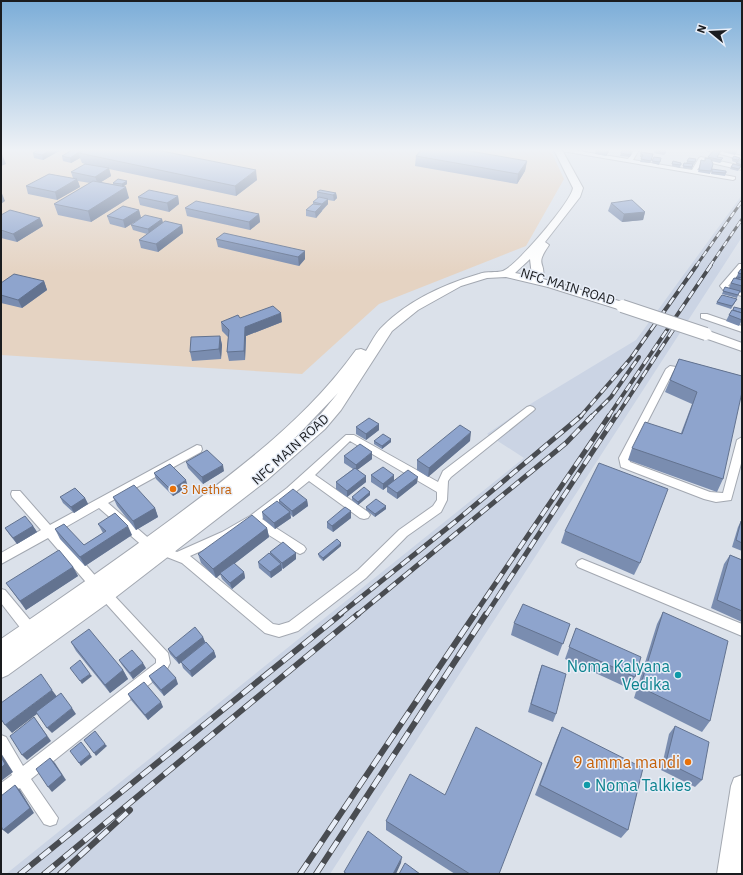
<svg xmlns="http://www.w3.org/2000/svg" width="743" height="875" viewBox="0 0 743 875" font-family="'IBM Plex Sans',sans-serif">
	<rect width="100%" height="100%" fill="#dbe1ea"/>
	<polygon fill="#e5d3c2" points="1,151 551,151 564,179 526,246 379,304 302,374 1,355"/>
	<polygon fill="#cbd4e4" points="742,195 742,237 330,874 6,874 524,458 487,434 532,403 636,340"/>
	<g fill="none" stroke-linecap="round" stroke-linejoin="round">
		<g stroke="#a3a8b1" stroke-width="2">
			<g id="street">
				<polygon points="572,150 628,159 634,150 639,150 633,160 692,170 699,158 701,157 742,166 742,170 703,161 697,170 735,177 735,179 733,180 562,151"/>
				<polygon points="706,150 717,150 742,156 742,160"/>
				<polygon points="739,264 742,264 742,270 728,286 742,291 742,296 724,291 720,286"/>
				<polygon points="701,314 707,314 742,326 742,332 701,318"/>
				<polygon points="670,366 688,369 693,372 688,375 673,372 629,458 630,462 710,492 723,493 737,440 742,437 742,460 731,500 716,502 704,499 621,467 619,458 666,369"/>
				<path d="M530,406l3,1 2,2 -2,2 -82,66 -3,4 -1,19 -6,12 -34,24 -41,42 -68,53 -19,6 -14,-4 -83,-70 -23,-9 -2,-3 2,-3 4,-2 14,6 45,-20 28,-16 37,-28 59,-53h8l84,47 5,-11 84,-64zM350,441l87,51v8l-4,6 -34,24 -41,40 -69,52 -10,3 -6,-1 -83,-68 40,-18 23,-13 43,27 4,2 4,-2 2,-3 -2,-3 -42,-27 47,-38 51,37 4,1 4,-1 2,-3 -2,-3 -53,-37z"/>
				<polygon points="197,445 201,446 202,449 201,452 108,503 153,542 155,545 153,548 149,550 145,548 99,508 57,532 99,580 101,584 99,588 95,589 91,588 48,538 1,564 1,553 41,530 12,497 11,494 12,491 20,491 50,525"/>
				<polygon points="582,559 742,624 742,636 578,567 576,564 578,561"/>
				<polygon points="1,589 5,590 35,626 36,630 35,634 30,636 25,634 1,603"/>
				<polygon points="105,589 109,590 168,653 170,663 166,671 31,779 58,818 56,824 50,826 44,824 20,788 1,801 1,783 12,775 1,756 1,735 6,737 23,766 156,663 156,659 101,598 99,594 101,590"/>
			</g>
		</g>
		<g stroke="#a3a8b1" stroke-width="2">
			<g id="secondary">
				<path d="M554,150h8l21,38 -3,9 -35,45 4,3c-15,22 -3,15 -6,34l83,24 2,3 -2,3h-8l-70,-22 -42,-10 -19,1 -26,8 -43,24 -26,21 -51,79 -16,19 -59,52 -154,119 -104,75 -7,3v-39c59,-40 118,-81 176,-124 66,-49 131,-98 179,-165l5,-1 5,2c5,-8 10,-19 17,-25 26,-26 62,-42 96,-52 8,-3 17,-1 24,-3 14,-6 68,-69 70,-83zM530,259l2,17 -17,-3zM338,393l-23,28 -22,19z"/>
				<polygon points="706,330 742,343 742,351 702,337 700,334 702,331"/>
				<polygon points="742,775 741,874 717,874 731,786 734,778"/>
			</g>
		</g>
		<use href="#street" fill="#fff" fill-rule="evenodd"/>
		<use href="#secondary" fill="#fff" fill-rule="evenodd"/>
		<g stroke="#494c51" stroke-width="3">
			<g id="rail-far3">
				<polyline points="696,266 742,201"/>
				<polyline points="710,266 742,219"/>
			</g>
		</g>
		<g stroke="#494c51" stroke-width="4">
			<g id="rail-far2">
				<polyline points="580,417 631,358 697,265"/>
				<polyline points="591,417 611,397 639,357"/>
				<polyline points="608,417 711,265"/>
				<polyline points="616,417 677,324"/>
			</g>
		</g>
		<g stroke="#494c51" stroke-width="5">
			<g id="rail-far1">
				<polyline points="339,615 456,521 581,416"/>
				<polyline points="357,615 566,443 592,416"/>
				<polyline points="474,615 609,416"/>
				<polyline points="486,615 616,416"/>
			</g>
		</g>
		<g stroke="#494c51" stroke-width="6">
			<g id="rail">
				<polyline points="20,874 341,614"/>
				<polyline points="44,874 358,614"/>
				<polyline points="60,874 130,810"/>
				<polyline points="300,874 475,614"/>
				<polyline points="316,874 486,614"/>
			</g>
		</g>
		<use href="#rail-far3" stroke="#e8eef8" stroke-width="2" stroke-dasharray="6" stroke-linecap="butt"/>
		<use href="#rail-far2" stroke="#e8eef8" stroke-width="2.5" stroke-dasharray="8" stroke-linecap="butt"/>
		<use href="#rail-far1" stroke="#e8eef8" stroke-width="3.5" stroke-dasharray="10" stroke-linecap="butt"/>
		<use href="#rail" stroke="#e8eef8" stroke-width="4.5" stroke-dasharray="13" stroke-linecap="butt"/>
		<g stroke="#a3a8b1" stroke-width="14" stroke-linecap="butt">
			<polyline id="secondary-bridge" points="622,306 706,334"/>
		</g>
		<use href="#secondary-bridge" stroke="#fff" stroke-width="12"/>
	</g>
	<g fill="#7a8db0">
		<polygon points="37,150 61,150 43,160 34,158 33,153"/>
		<polygon points="72,150 257,180 236,196 109,169 111,176 101,182 113,185 113,183 127,181 127,184 123,187 129,198 91,222 58,215 54,204 90,183 78,181 80,187 57,200 28,194 26,186 73,178 71,172 85,164 82,163 80,158 71,163 63,161 62,156"/>
		<polygon points="596,150 610,150 606,156 595,154"/>
		<polygon points="655,150 666,151 666,153 664,155 654,153"/>
		<polygon points="713,150 723,150 722,152 720,152 717,157 722,161 720,163 711,161 713,164 710,174 698,172 701,160 705,161 707,159 708,157 714,151"/>
		<polygon points="724,150 738,150 735,155 723,152"/>
		<polygon points="641,152 653,154 650,163 640,162 642,157 640,157"/>
		<polygon points="621,153 631,155 630,157 620,156"/>
		<polygon points="416,156 527,161 525,171 517,184 415,166"/>
		<polygon points="734,156 739,161 742,158 742,168 740,167 738,171 730,169 731,167 735,165 737,163 732,161"/>
		<polygon points="654,157 661,158 659,165 652,163"/>
		<polygon points="689,158 696,159 694,165 693,164 692,169 683,168 684,163 686,163"/>
		<polygon points="673,161 681,163 680,168 672,166"/>
		<polygon points="712,169 726,173 725,176 711,174"/>
		<polygon points="317,192 336,193 337,198 334,201 328,200 328,204 316,218 306,216 306,210 313,204 313,202 318,198 317,198"/>
		<polygon points="178,196 179,204 169,212 140,205 138,197"/>
		<polygon points="611,203 645,212 643,220 622,222 608,211"/>
		<polygon points="185,208 259,214 260,222 250,230 187,216"/>
		<polygon points="139,210 141,218 125,228 110,224 107,216"/>
		<polygon points="1,215 40,218 43,226 17,242 1,238"/>
		<polygon points="162,219 163,223 182,225 183,233 158,252 141,248 139,240 147,234 133,230 131,225"/>
		<polygon points="216,239 305,251 305,259 299,266 218,247"/>
		<polygon points="742,269 742,293 739,292 737,298 722,294 725,287 729,288 731,283 737,277 738,273"/>
		<polygon points="44,281 47,290 22,308 1,303 1,283"/>
		<polygon points="737,299 731,309 716,304 717,302"/>
		<polygon points="742,309 742,320 739,326 726,321 729,315"/>
		<polygon points="240,318 282,322 246,336 245,360 229,361 227,352 228,337 222,331 221,322"/>
		<polygon points="220,336 222,345 221,359 192,361 190,352"/>
		<polygon points="679,359 742,376 723,479 717,492 628,460 632,448 681,433 692,404 665,392"/>
		<polygon points="379,424 379,430 366,440 356,434 356,427"/>
		<polygon points="391,439 391,442 382,449 374,444 374,441"/>
		<polygon points="470,441 428,477 417,470 417,460"/>
		<polygon points="344,456 372,459 357,470 366,476 366,482 347,497 336,489 336,482 353,469 344,463"/>
		<polygon points="186,462 224,471 203,484 188,468"/>
		<polygon points="154,473 188,487 173,496 156,479"/>
		<polygon points="371,475 394,475 394,480 417,483 397,499 387,492 387,487 383,490 371,482"/>
		<polygon points="370,492 370,495 358,505 352,500 352,497"/>
		<polygon points="60,497 85,498 88,504 74,513 63,503"/>
		<polygon points="113,497 155,508 158,517 136,530 117,506"/>
		<polygon points="279,500 307,500 308,506 293,517 290,514 291,518 275,529 263,519 262,512 279,503"/>
		<polygon points="386,506 386,509 375,517 366,510 366,507"/>
		<polygon points="351,511 351,518 333,532 327,528 327,522"/>
		<polygon points="741,521 742,521 742,551 732,547 738,527"/>
		<polygon points="98,524 132,535 85,566 60,539 55,529 84,545 103,533"/>
		<polygon points="33,526 37,532 17,544 9,534 5,528"/>
		<polygon points="267,528 269,537 234,564 244,572 245,578 232,589 222,579 220,574 216,578 201,563 198,554"/>
		<polygon points="565,531 640,563 634,575 561,543"/>
		<polygon points="341,546 323,561 319,557 318,554"/>
		<polygon points="270,552 296,553 296,559 283,569 282,568 282,570 271,578 259,568 258,562 270,554"/>
		<polygon points="730,555 742,560 742,622 711,608 724,564"/>
		<polygon points="73,567 78,576 26,610 6,583"/>
		<polygon points="663,612 710,721 702,732 634,698 657,624"/>
		<polygon points="514,623 570,624 558,656 511,635"/>
		<polygon points="576,628 635,677 628,688 565,659"/>
		<polygon points="203,637 205,642 214,651 216,657 192,677 183,668 181,662 179,664 170,654 168,649"/>
		<polygon points="71,642 123,670 128,679 110,693 76,651"/>
		<polygon points="119,660 146,668 133,679 122,665"/>
		<polygon points="542,665 556,714 553,722 528,712 539,673"/>
		<polygon points="149,676 178,684 164,696 152,682"/>
		<polygon points="128,694 163,707 148,720 131,700"/>
		<polygon points="675,726 702,780 695,787 661,770 669,734"/>
		<polygon points="562,727 628,830 621,838 535,795 557,738"/>
		<polygon points="386,821 499,874 455,874 386,830"/>
	</g>
	<g fill="#637390">
		<polygon points="50,150 61,150 43,160 42,155"/>
		<polygon points="82,150 86,150 79,153 80,158 71,163 70,158"/>
		<polygon points="608,150 610,150 606,156 607,151"/>
		<polygon points="2,154 6,164 1,166 1,155"/>
		<polygon points="527,161 525,171 517,184 518,174"/>
		<polygon points="109,168 111,176 98,184 95,177"/>
		<polygon points="256,170 257,180 236,196 235,186"/>
		<polygon points="77,179 80,187 57,200 55,192"/>
		<polygon points="127,181 127,184 122,187 122,184"/>
		<polygon points="126,187 129,198 91,222 88,211"/>
		<polygon points="1,191 5,201 1,204"/>
		<polygon points="336,193 337,198 334,201 333,195"/>
		<polygon points="178,196 179,204 169,212 167,203"/>
		<polygon points="328,199 328,204 322,210 322,204"/>
		<polygon points="322,205 322,211 316,218 315,212"/>
		<polygon points="139,210 141,218 125,228 123,220"/>
		<polygon points="645,212 643,220 622,222 624,214"/>
		<polygon points="259,214 260,222 250,230 249,222"/>
		<polygon points="40,218 43,226 17,242 13,234"/>
		<polygon points="162,219 163,224 149,234 148,229"/>
		<polygon points="182,225 183,233 158,252 156,244"/>
		<polygon points="305,251 305,259 299,266 298,257"/>
		<polygon points="44,281 47,290 22,308 18,300"/>
		<polygon points="281,313 282,322 246,336 245,360 244,351 245,327"/>
		<polygon points="220,336 222,345 221,359 219,349"/>
		<polygon points="379,424 379,430 366,440 366,434"/>
		<polygon points="471,432 470,441 428,477 429,468"/>
		<polygon points="391,439 391,442 382,449 382,446"/>
		<polygon points="372,452 372,459 356,471 356,465"/>
		<polygon points="223,465 224,471 203,484 202,477"/>
		<polygon points="394,475 394,481 383,490 383,484"/>
		<polygon points="366,476 366,482 347,497 347,491"/>
		<polygon points="418,477 417,483 397,499 397,493"/>
		<polygon points="186,480 188,487 173,496 171,490"/>
		<polygon points="370,492 370,495 358,505 358,502"/>
		<polygon points="85,498 88,504 74,513 71,507"/>
		<polygon points="307,500 308,506 293,517 292,511"/>
		<polygon points="386,506 386,509 375,517 375,514"/>
		<polygon points="155,508 158,517 136,530 133,521"/>
		<polygon points="351,511 351,518 333,532 332,526"/>
		<polygon points="290,512 291,518 275,529 274,523"/>
		<polygon points="33,526 37,532 17,544 13,538"/>
		<polygon points="128,526 132,535 85,566 80,557"/>
		<polygon points="267,528 269,537 216,578 213,569"/>
		<polygon points="341,543 341,546 323,561 323,558"/>
		<polygon points="296,553 296,559 283,569 282,563"/>
		<polygon points="281,564 282,570 271,578 270,572"/>
		<polygon points="73,567 78,576 26,610 20,601"/>
		<polygon points="244,572 245,578 232,589 230,583"/>
		<polygon points="203,637 205,642 179,664 176,658"/>
		<polygon points="214,651 216,657 192,677 190,671"/>
		<polygon points="143,663 146,668 133,679 130,673"/>
		<polygon points="123,670 128,679 110,693 105,685"/>
		<polygon points="90,674 92,676 82,684 80,681"/>
		<polygon points="176,678 178,684 164,696 161,690"/>
		<polygon points="52,690 58,698 12,733 5,725"/>
		<polygon points="161,702 163,707 148,720 145,715"/>
		<polygon points="72,708 76,714 52,733 47,728"/>
		<polygon points="34,717 51,741 27,760 22,755"/>
		<polygon points="105,744 107,746 96,756 94,753"/>
		<polygon points="1,753 13,772 1,781"/>
		<polygon points="90,754 92,757 81,766 79,763"/>
		<polygon points="50,758 55,763 66,780 52,792 48,787"/>
		<polygon points="15,785 20,790 34,813 8,834 3,830"/>
		<polygon points="402,857 401,863 396,874 393,874"/>
	</g>
	<g fill="#8ea4cd" stroke="#637390">
		<polygon points="38,150 50,150 42,155 33,153"/>
		<polygon points="72,150 82,150 70,158 62,156"/>
		<polygon points="84,150 157,150 256,170 235,186 79,153"/>
		<polygon points="421,150 464,150 527,161 518,174 416,156"/>
		<polygon points="622,150 631,150 631,155 621,153"/>
		<polygon points="655,150 665,150 666,151 664,153"/>
		<polygon points="714,150 720,152 717,157 723,158 721,160 708,157"/>
		<polygon points="641,152 653,154 651,161 641,159 643,155 641,154"/>
		<polygon points="734,156 740,158 738,160 732,159"/>
		<polygon points="654,157 661,158 660,162 652,161"/>
		<polygon points="689,158 696,159 695,162 687,161"/>
		<polygon points="705,158 711,159 713,164 711,171 699,170 701,160 705,161"/>
		<polygon points="742,158 742,165 736,163"/>
		<polygon points="673,161 681,163 681,165 672,164"/>
		<polygon points="684,163 693,164 692,167 683,166"/>
		<polygon points="85,164 109,168 95,177 71,172"/>
		<polygon points="733,164 741,166 739,169 731,167"/>
		<polygon points="712,169 726,171 726,173 712,172"/>
		<polygon points="49,174 77,179 55,192 26,186"/>
		<polygon points="118,179 127,181 122,184 113,183"/>
		<polygon points="93,181 126,187 88,211 54,204"/>
		<polygon points="149,190 178,196 167,203 138,197"/>
		<polygon points="320,190 336,193 333,195 317,192"/>
		<polygon points="319,197 328,199 322,204 313,202"/>
		<polygon points="632,200 645,212 624,214 611,203"/>
		<polygon points="196,201 259,214 249,222 185,208"/>
		<polygon points="313,204 322,205 315,212 306,210"/>
		<polygon points="123,206 139,210 123,220 107,216"/>
		<polygon points="10,210 40,218 13,234 1,230 1,215"/>
		<polygon points="145,215 162,219 148,229 131,225"/>
		<polygon points="165,221 182,225 156,244 139,240"/>
		<polygon points="224,233 305,251 298,257 216,239"/>
		<polygon points="741,269 742,269 742,274 738,273"/>
		<polygon points="14,274 44,281 18,300 1,295 1,283"/>
		<polygon points="737,277 742,278 742,280 736,278"/>
		<polygon points="734,278 742,280 742,286 731,283"/>
		<polygon points="725,287 740,291 738,295 723,291"/>
		<polygon points="722,295 737,299 732,306 717,302"/>
		<polygon points="273,306 281,313 245,327 244,351 227,352 229,330 221,322 238,315 240,318"/>
		<polygon points="734,307 742,309 742,313 733,310"/>
		<polygon points="732,310 742,313 742,320 729,315"/>
		<polygon points="220,336 219,349 190,352 191,337"/>
		<polygon points="679,359 742,376 742,392 723,479 632,448 645,422 682,434 697,392 670,380"/>
		<polygon points="369,418 379,424 366,434 356,427"/>
		<polygon points="460,425 471,432 429,468 417,460"/>
		<polygon points="383,434 391,439 382,446 374,441"/>
		<polygon points="360,444 372,452 356,465 344,456"/>
		<polygon points="207,450 223,465 202,477 186,462"/>
		<polygon points="599,463 668,489 640,563 565,531"/>
		<polygon points="170,464 186,480 171,490 154,473"/>
		<polygon points="383,467 394,475 383,484 371,475"/>
		<polygon points="355,468 366,476 347,491 336,482"/>
		<polygon points="408,470 418,477 397,493 387,486"/>
		<polygon points="134,485 155,508 133,521 113,497"/>
		<polygon points="364,487 370,492 358,502 352,497"/>
		<polygon points="75,488 85,498 71,507 60,497"/>
		<polygon points="293,489 307,500 292,511 279,500"/>
		<polygon points="376,499 386,506 375,514 366,507"/>
		<polygon points="277,501 290,512 274,523 262,512"/>
		<polygon points="345,507 351,511 332,526 327,522"/>
		<polygon points="115,513 128,526 80,557 55,529 64,524 84,545 106,531 98,524"/>
		<polygon points="252,515 267,528 213,569 198,554"/>
		<polygon points="25,516 33,526 13,538 5,528"/>
		<polygon points="741,521 742,521 742,543 736,540"/>
		<polygon points="337,539 341,543 323,558 318,554"/>
		<polygon points="283,542 296,553 282,563 270,552"/>
		<polygon points="59,550 73,567 20,601 6,583"/>
		<polygon points="269,553 281,564 270,572 258,562"/>
		<polygon points="730,555 742,560 742,611 717,600"/>
		<polygon points="234,563 244,572 230,583 220,573"/>
		<polygon points="523,604 570,624 563,644 514,623"/>
		<polygon points="663,612 728,641 710,721 640,687"/>
		<polygon points="195,627 203,637 176,658 168,649"/>
		<polygon points="576,628 641,657 635,677 569,647"/>
		<polygon points="89,629 123,670 105,685 71,642"/>
		<polygon points="206,642 214,651 190,671 181,662"/>
		<polygon points="132,650 143,663 130,673 119,660"/>
		<polygon points="80,660 90,674 80,681 70,668"/>
		<polygon points="164,665 176,678 161,690 149,676"/>
		<polygon points="542,665 566,674 556,714 531,704"/>
		<polygon points="41,674 52,690 5,725 1,719 1,703"/>
		<polygon points="144,682 161,702 145,715 128,694"/>
		<polygon points="61,693 72,708 47,728 36,712"/>
		<polygon points="34,717 47,736 22,755 10,736"/>
		<polygon points="675,726 709,742 702,780 666,762"/>
		<polygon points="476,727 542,763 499,874 470,874 386,821 410,774 445,795"/>
		<polygon points="562,727 643,768 628,830 540,785"/>
		<polygon points="95,731 105,744 94,753 84,740"/>
		<polygon points="81,742 90,754 79,763 70,751"/>
		<polygon points="1,757 5,764 1,768"/>
		<polygon points="50,758 62,775 48,787 36,769"/>
		<polygon points="15,785 30,808 3,830 1,826 1,796"/>
		<polygon points="368,831 402,857 393,874 347,874 344,872"/>
		<polygon points="405,863 420,874 399,874"/>
	</g>
	<linearGradient id="sky" x2="0" y2="1"><stop stop-color="#7badd8"/><stop offset="0.55" stop-color="#eff2f6"/><stop offset="1" stop-color="#eff2f6" stop-opacity="0"/></linearGradient>
	<rect width="743" height="273" fill="url(#sky)"/>
	<g fill="#e8710a" stroke="#e8eef8" stroke-width="1.5">
		<circle cx="173" cy="489" r="4"/>
		<circle cx="688" cy="762" r="4"/>
	</g>
	<g fill="#0f9aa8" stroke="#e8eef8" stroke-width="1.5">
		<circle cx="678" cy="675" r="4"/>
		<circle cx="587" cy="785" r="4"/>
	</g>
	<g text-anchor="middle" stroke-width="3" stroke-linejoin="round" paint-order="stroke">
		<g font-size="13" fill="#1a1c1f" stroke="#e8eef8">
			<text transform="translate(568 286) rotate(17)" y="5">NFC MAIN ROAD</text>
			<text transform="translate(290 449) rotate(-42)" y="5">NFC MAIN ROAD</text>
		</g>
		<g font-size="13" fill="#c56008" stroke="#e8eef8" text-anchor="start">
			<text x="181" y="494">3 Nethra</text>
		</g>
		<g font-size="16" fill="#0d838f" stroke="#e8eef8" text-anchor="end">
			<text x="670" y="672">Noma Kalyana<tspan x="670" dy="18">Vedika</tspan></text>
			<text x="595" y="791" text-anchor="start">Noma Talkies</text>
		</g>
		<g font-size="16" fill="#c56008" stroke="#e8eef8" text-anchor="end">
			<text x="680" y="768">9 amma mandi</text>
		</g>
	</g>
	<rect width="743" height="875" fill="none" stroke="#1a1c1f" stroke-width="4"/>
	<g transform="translate(711 32) rotate(288)" stroke="#e8eef8" stroke-width="3" paint-order="stroke">
	<path d="M0-3L7 15L0 10L-7 15Z" fill="#1a1c1f"/>
	<text y="-6" font-size="11" font-weight="bold" text-anchor="middle" fill="#1a1c1f">N</text>
	</g>
</svg>
